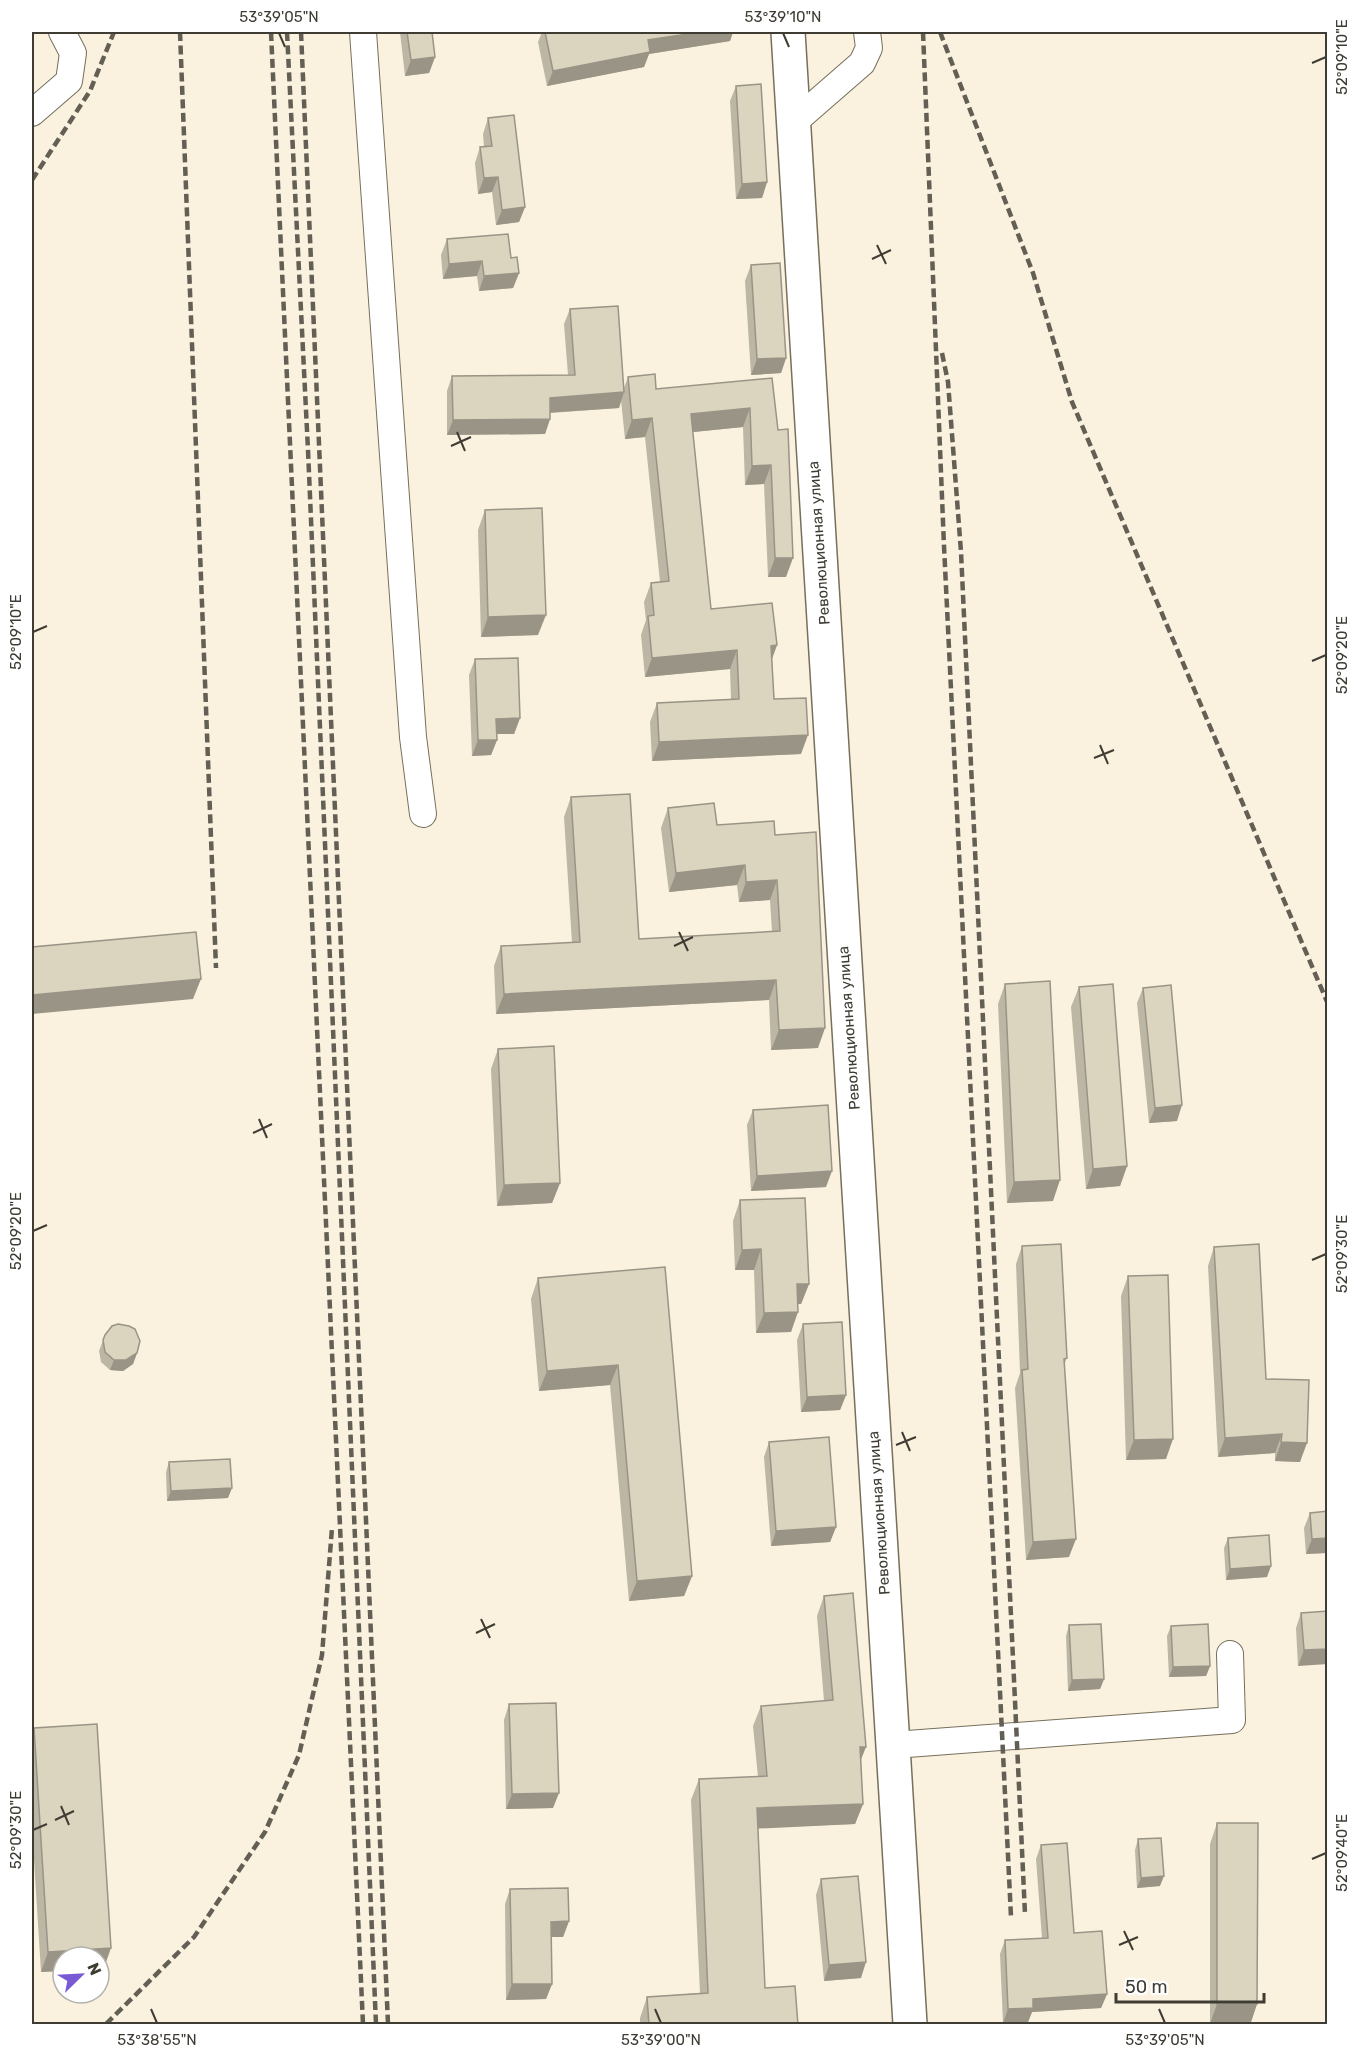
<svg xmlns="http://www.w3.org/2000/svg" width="1359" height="2056" viewBox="0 0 1359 2056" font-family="Rubik,sans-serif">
	<rect width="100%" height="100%" fill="#faf2de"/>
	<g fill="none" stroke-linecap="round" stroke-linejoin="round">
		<g stroke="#756f5c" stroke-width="28">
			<g id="minor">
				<polyline points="363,32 413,737 423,814"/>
				<polyline points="32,113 69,81 73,53 62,32"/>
				<polyline points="793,123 862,63 869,48 867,32"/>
				<polyline points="894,1745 1232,1720 1230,1654"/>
			</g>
		</g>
		<g stroke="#756f5c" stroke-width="36">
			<polyline id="major" points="788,32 910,2024"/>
		</g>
		<use href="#minor" stroke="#fff" stroke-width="26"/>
		<use href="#major" stroke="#fff" stroke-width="33"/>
		<g stroke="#635f54" stroke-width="4.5" stroke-dasharray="9 4.5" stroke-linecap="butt">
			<polyline points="180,32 216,968"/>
			<polyline points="271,32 363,2024"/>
			<polyline points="287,32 308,450 376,2024"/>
			<polyline points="301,32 388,2024"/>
			<polyline points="923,32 944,546 1011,1917"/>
			<polyline points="940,32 1033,273 1072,402 1328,1004"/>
			<polyline points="32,180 90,91 114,32"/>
			<polyline points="942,353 948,382 961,552 1025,1914"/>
			<polyline points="106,2024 194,1937 265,1832 299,1755 322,1655 332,1528"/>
		</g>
	</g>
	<g fill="#bcb6a4">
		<polygon points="400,32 432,32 435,57 429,73 405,76"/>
		<polygon points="542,32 733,32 730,41 649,54 644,67 547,86 538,42"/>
		<polygon points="736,86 767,182 762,198 736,199 730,101"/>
		<polygon points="488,118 525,207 519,222 496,225 492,192 478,194 475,163 480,147 484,147 483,134"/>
		<polygon points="447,239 511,258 519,273 513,288 479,291 477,276 443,279 441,255"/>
		<polygon points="751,265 786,358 781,373 751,375 745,281"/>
		<polygon points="570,309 624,388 628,377 656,389 772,378 786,577 768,577 764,484 745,485 743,427 693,432 711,609 777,645 772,659 774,699 801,754 652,761 650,722 657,703 731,700 730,669 645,677 641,635 646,620 644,602 651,583 660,582 645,437 625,439 621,400 619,408 550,413 550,419 545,434 447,435 447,391 452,376 568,375 564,324"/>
		<polygon points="485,510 538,635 481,637 478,530"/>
		<polygon points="475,659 520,718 514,734 496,734 497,740 491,755 472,756 469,675"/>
		<polygon points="571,797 639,939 772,932 770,900 739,902 737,885 669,892 661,828 668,808 717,825 775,835 818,1048 771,1050 769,1000 496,1014 494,966 501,946 572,943 564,817"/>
		<polygon points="1005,984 1053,1201 1007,1203 998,1004"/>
		<polygon points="1079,987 1127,1166 1120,1186 1086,1189 1071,1007"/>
		<polygon points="1143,988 1177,1121 1149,1123 1137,1003"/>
		<polygon points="498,1049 560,1183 552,1203 497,1206 491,1069"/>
		<polygon points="753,1110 826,1187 751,1191 747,1125"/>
		<polygon points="740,1200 809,1284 801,1304 798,1304 791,1332 756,1333 754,1270 735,1270 733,1221"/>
		<polygon points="1022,1246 1067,1358 1064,1365 1069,1557 1026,1560 1015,1388 1020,1373 1016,1264"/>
		<polygon points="1214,1247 1266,1379 1300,1462 1275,1461 1275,1453 1218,1457 1208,1266"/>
		<polygon points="665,1267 692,1576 684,1596 629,1601 610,1385 539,1391 531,1299 538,1278"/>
		<polygon points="1128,1276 1166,1459 1126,1460 1121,1296"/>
		<polygon points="803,1324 846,1395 840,1410 801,1412 797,1340"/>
		<polygon points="105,1335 137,1353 133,1364 123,1371 110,1370 101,1362 99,1351"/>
		<polygon points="769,1442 836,1527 830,1542 771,1546 764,1457"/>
		<polygon points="169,1462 228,1498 167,1501 166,1472"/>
		<polygon points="1328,1511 1328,1560 1327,1560 1326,1553 1306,1554 1304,1528 1310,1513"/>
		<polygon points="1228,1538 1267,1577 1226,1580 1224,1548"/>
		<polygon points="824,1596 861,1760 863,1804 855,1824 758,1828 765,1988 798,2025 640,2025 640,2018 647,1997 700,1993 691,1800 699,1779 758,1777 753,1726 761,1706 824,1701 817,1616"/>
		<polygon points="1328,1611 1298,1666 1296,1628 1301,1613"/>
		<polygon points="1069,1625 1104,1679 1100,1689 1068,1691 1066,1636"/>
		<polygon points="1171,1626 1210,1666 1206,1676 1169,1677 1167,1636"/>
		<polygon points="509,1704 553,1808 506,1809 504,1720"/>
		<polygon points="34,1728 104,1968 41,1972 32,1828 32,1734"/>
		<polygon points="1217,1823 1257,2004 1250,2025 1210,2024 1210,1844"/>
		<polygon points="1138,1839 1160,1886 1137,1888 1135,1850"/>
		<polygon points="1041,1845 1074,1933 1107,1994 1101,2008 1032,2012 1028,2022 1003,2023 1000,1954 1005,1940 1042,1938 1036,1859"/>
		<polygon points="821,1879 861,1978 824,1981 816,1895"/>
		<polygon points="510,1889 569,1921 563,1937 551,1937 552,1984 546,1999 506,2000 505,1904"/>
	</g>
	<g fill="#999486">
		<polygon points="701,32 733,32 730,41 649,54 644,67 547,86 553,71 648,40"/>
		<polygon points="435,57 429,73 405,76 411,60"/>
		<polygon points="498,177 492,192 478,194 484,178"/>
		<polygon points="767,182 762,198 736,199 742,184"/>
		<polygon points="525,207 519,222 496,225 502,210"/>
		<polygon points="482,261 477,276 443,279 449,264"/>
		<polygon points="519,273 513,288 479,291 484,276"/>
		<polygon points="786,358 781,373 751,375 757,359"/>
		<polygon points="624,392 619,408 544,413 550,398"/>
		<polygon points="750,408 743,427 684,433 691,414"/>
		<polygon points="652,418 645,437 625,439 632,420"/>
		<polygon points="550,419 545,434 447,435 453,420"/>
		<polygon points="771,465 764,484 745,485 752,466"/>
		<polygon points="775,558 793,558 786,577 768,577"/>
		<polygon points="546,615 538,635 481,637 488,617"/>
		<polygon points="777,645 770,664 771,646"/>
		<polygon points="737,650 730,669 645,677 652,658"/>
		<polygon points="520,718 514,734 490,734 496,719"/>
		<polygon points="808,735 801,754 652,761 659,742"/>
		<polygon points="478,740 497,740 491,755 472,756"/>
		<polygon points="745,865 737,885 669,892 676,873"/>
		<polygon points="777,880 770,900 739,902 746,882"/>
		<polygon points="201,979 193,999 32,1014 32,995"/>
		<polygon points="776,980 769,1000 496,1014 504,994"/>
		<polygon points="825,1028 818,1048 771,1050 779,1030"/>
		<polygon points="1182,1105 1177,1121 1149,1123 1155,1108"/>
		<polygon points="1127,1166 1120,1186 1086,1189 1093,1169"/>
		<polygon points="832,1171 826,1187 751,1191 757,1176"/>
		<polygon points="1060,1180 1053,1201 1007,1203 1014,1182"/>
		<polygon points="560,1183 552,1203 497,1206 504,1185"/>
		<polygon points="761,1249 754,1270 735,1270 742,1250"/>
		<polygon points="797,1284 809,1284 801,1304 789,1304"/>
		<polygon points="798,1312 791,1332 756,1333 764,1313"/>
		<polygon points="137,1353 133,1364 123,1371 110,1370 114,1360"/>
		<polygon points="618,1365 610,1385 539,1391 547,1371"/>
		<polygon points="846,1395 840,1410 801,1412 807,1397"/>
		<polygon points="1282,1434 1275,1453 1218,1457 1225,1438"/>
		<polygon points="1173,1439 1166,1459 1126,1460 1134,1440"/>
		<polygon points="1281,1442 1307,1443 1300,1462 1275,1461"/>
		<polygon points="232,1488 228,1498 167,1501 171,1491"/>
		<polygon points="836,1527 830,1542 771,1546 776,1531"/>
		<polygon points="1328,1538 1328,1550 1326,1553 1306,1554 1312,1539"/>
		<polygon points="1076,1539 1069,1557 1026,1560 1033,1542"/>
		<polygon points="1271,1566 1267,1577 1226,1580 1230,1569"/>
		<polygon points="692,1576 684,1596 629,1601 637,1581"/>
		<polygon points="1328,1649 1328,1664 1298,1666 1304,1650"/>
		<polygon points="1210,1666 1206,1676 1169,1677 1173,1667"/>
		<polygon points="1104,1679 1100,1689 1068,1691 1072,1680"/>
		<polygon points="860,1747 866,1747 858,1767"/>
		<polygon points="559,1793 553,1808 506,1809 512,1794"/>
		<polygon points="863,1804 855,1824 749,1829 757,1808"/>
		<polygon points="1164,1876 1160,1886 1137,1888 1141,1878"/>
		<polygon points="569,1921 563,1937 545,1937 551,1922"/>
		<polygon points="111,1948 104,1968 99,1969 99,1957 63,1957 63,1971 41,1972 48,1952"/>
		<polygon points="866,1962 861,1978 824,1981 829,1965"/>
		<polygon points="512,1984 552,1984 546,1999 506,2000"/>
		<polygon points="1107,1994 1101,2008 1032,2012 1028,2022 1003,2023 1008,2009 1033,1999"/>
		<polygon points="1217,2004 1257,2004 1250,2025 1210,2024"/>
	</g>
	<g fill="#dbd4bf" stroke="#999486" stroke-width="1.5">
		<polygon points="407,32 432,32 435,57 411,60"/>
		<polygon points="545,32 701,32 648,40 650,52 553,71"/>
		<polygon points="761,84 767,182 742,184 736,86"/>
		<polygon points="514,115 525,207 502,210 498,177 484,178 480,147 492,146 488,118"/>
		<polygon points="508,234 511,258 517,257 519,273 484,276 482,261 449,264 447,239"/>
		<polygon points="780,263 786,358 757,359 751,265"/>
		<polygon points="618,306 624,392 550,398 550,419 453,420 452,376 575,375 570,309"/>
		<polygon points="655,374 656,389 772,378 778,430 788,429 793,558 775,558 771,465 752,466 750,408 691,414 711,609 772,603 777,645 771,646 774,699 806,698 808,735 659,742 657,703 739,699 737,650 652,658 648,616 654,615 651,583 669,581 652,418 632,420 628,377"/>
		<polygon points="542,508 546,615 488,617 485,510"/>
		<polygon points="518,658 520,718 496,719 497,740 478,740 475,659"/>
		<polygon points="630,794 639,939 780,931 777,880 746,882 745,865 676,873 668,808 714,803 717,825 774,821 775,835 816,832 825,1028 779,1030 776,980 504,994 501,946 580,942 571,797"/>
		<polygon points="196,932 201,979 32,995 32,947"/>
		<polygon points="1050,981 1060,1180 1014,1182 1005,984"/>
		<polygon points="1113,984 1127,1166 1093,1169 1079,987"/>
		<polygon points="1171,985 1182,1105 1155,1108 1143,988"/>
		<polygon points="554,1046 560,1183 504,1185 498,1049"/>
		<polygon points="828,1105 832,1171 757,1176 753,1110"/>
		<polygon points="805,1198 809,1284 797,1284 798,1312 764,1313 761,1249 742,1250 740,1200"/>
		<polygon points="1061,1244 1067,1358 1064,1359 1076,1539 1033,1542 1022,1370 1028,1369 1022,1246"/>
		<polygon points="1259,1244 1266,1379 1309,1380 1307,1443 1281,1442 1282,1434 1225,1438 1214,1247"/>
		<polygon points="665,1267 692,1576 637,1581 618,1365 547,1371 538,1278"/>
		<polygon points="1168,1275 1173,1439 1134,1440 1128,1276"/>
		<polygon points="842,1322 846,1395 807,1397 803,1324"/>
		<polygon points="118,1324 129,1326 135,1329 140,1341 137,1353 126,1360 114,1360 105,1352 103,1340 105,1335 112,1326"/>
		<polygon points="829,1437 836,1527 776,1531 769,1442"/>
		<polygon points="230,1459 232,1488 171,1491 169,1462"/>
		<polygon points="1328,1511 1328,1538 1312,1539 1310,1513"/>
		<polygon points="1269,1535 1271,1566 1230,1569 1228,1538"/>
		<polygon points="853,1593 866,1747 860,1747 863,1804 757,1808 765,1988 795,1986 798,2025 649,2025 647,1997 708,1993 699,1779 767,1776 761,1706 833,1700 824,1596"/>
		<polygon points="1328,1611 1328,1649 1304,1650 1301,1613"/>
		<polygon points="1101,1624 1104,1679 1072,1680 1069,1625"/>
		<polygon points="1208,1624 1210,1666 1173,1667 1171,1626"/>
		<polygon points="556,1703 559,1793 512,1794 509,1704"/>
		<polygon points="97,1724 111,1948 48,1952 34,1728"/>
		<polygon points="1217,1823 1258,1823 1257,2004 1217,2004"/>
		<polygon points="1161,1838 1164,1876 1141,1878 1138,1839"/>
		<polygon points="1067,1843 1074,1933 1102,1931 1107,1994 1033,1999 1033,2008 1008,2009 1005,1940 1048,1938 1041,1845"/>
		<polygon points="858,1876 866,1962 829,1965 821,1879"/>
		<polygon points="568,1888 569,1921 551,1922 552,1984 512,1984 510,1889"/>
	</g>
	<path fill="none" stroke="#3f3c34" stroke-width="2" d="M279,33l6,14M783,33l6,14M1312,63l14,-6M877,245l9,19M872,259l19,-9M457,432l8,19M451,446l20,-9M33,632l14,-6M1312,661l14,-6M1100,745l8,19M1094,758l20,-8M679,932l9,19M674,946l19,-9M259,1119l8,19M253,1133l19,-9M33,1231l14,-6M1312,1260l14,-6M902,1432l8,19M896,1445l20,-8M481,1619l9,19M476,1633l19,-9M61,1806l8,19M55,1820l19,-9M33,1830l14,-6M1312,1859l14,-6M1124,1931l9,19M1119,1945l19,-8M151,2009l6,14M655,2009l6,14M1159,2009l6,14"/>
	<g text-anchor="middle" stroke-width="5" stroke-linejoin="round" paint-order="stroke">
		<g font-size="15" fill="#3f3c34" stroke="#fff">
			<text transform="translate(819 543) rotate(-94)" y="5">Революционная улица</text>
			<text transform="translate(849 1028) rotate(-94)" y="5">Революционная улица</text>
			<text transform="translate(879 1513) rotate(-94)" y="5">Революционная улица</text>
		</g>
	</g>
	<rect width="1359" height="2056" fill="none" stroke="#ffffff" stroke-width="66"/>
	<g transform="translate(81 1975) rotate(66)"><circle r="28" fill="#ffffff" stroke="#b2b1ae" stroke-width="1.5"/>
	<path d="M0-4.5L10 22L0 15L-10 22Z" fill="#785ad5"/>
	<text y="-9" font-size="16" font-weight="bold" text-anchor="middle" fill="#3f3c34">N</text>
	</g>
	<path d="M1116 1993v9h148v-9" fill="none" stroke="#3f3c34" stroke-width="3"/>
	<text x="1125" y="1993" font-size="18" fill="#3f3c34" stroke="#ffffff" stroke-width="4.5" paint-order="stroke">50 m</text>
	<rect x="33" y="33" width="1293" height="1990" fill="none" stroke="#3f3c34" stroke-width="2"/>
	<g font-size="15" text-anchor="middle" fill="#3f3c34">
		<text x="279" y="22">53°39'05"N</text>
		<text x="783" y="22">53°39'10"N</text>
		<text transform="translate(1342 57) rotate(-90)" y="5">52°09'10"E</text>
		<text transform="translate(16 632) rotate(-90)" y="5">52°09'10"E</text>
		<text transform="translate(1342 655) rotate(-90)" y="5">52°09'20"E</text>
		<text transform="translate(16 1231) rotate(-90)" y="5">52°09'20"E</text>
		<text transform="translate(1342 1254) rotate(-90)" y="5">52°09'30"E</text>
		<text transform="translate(16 1830) rotate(-90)" y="5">52°09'30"E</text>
		<text transform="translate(1342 1853) rotate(-90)" y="5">52°09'40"E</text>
		<text x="157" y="2045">53°38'55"N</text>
		<text x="661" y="2045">53°39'00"N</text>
		<text x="1165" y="2045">53°39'05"N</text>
	</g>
</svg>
